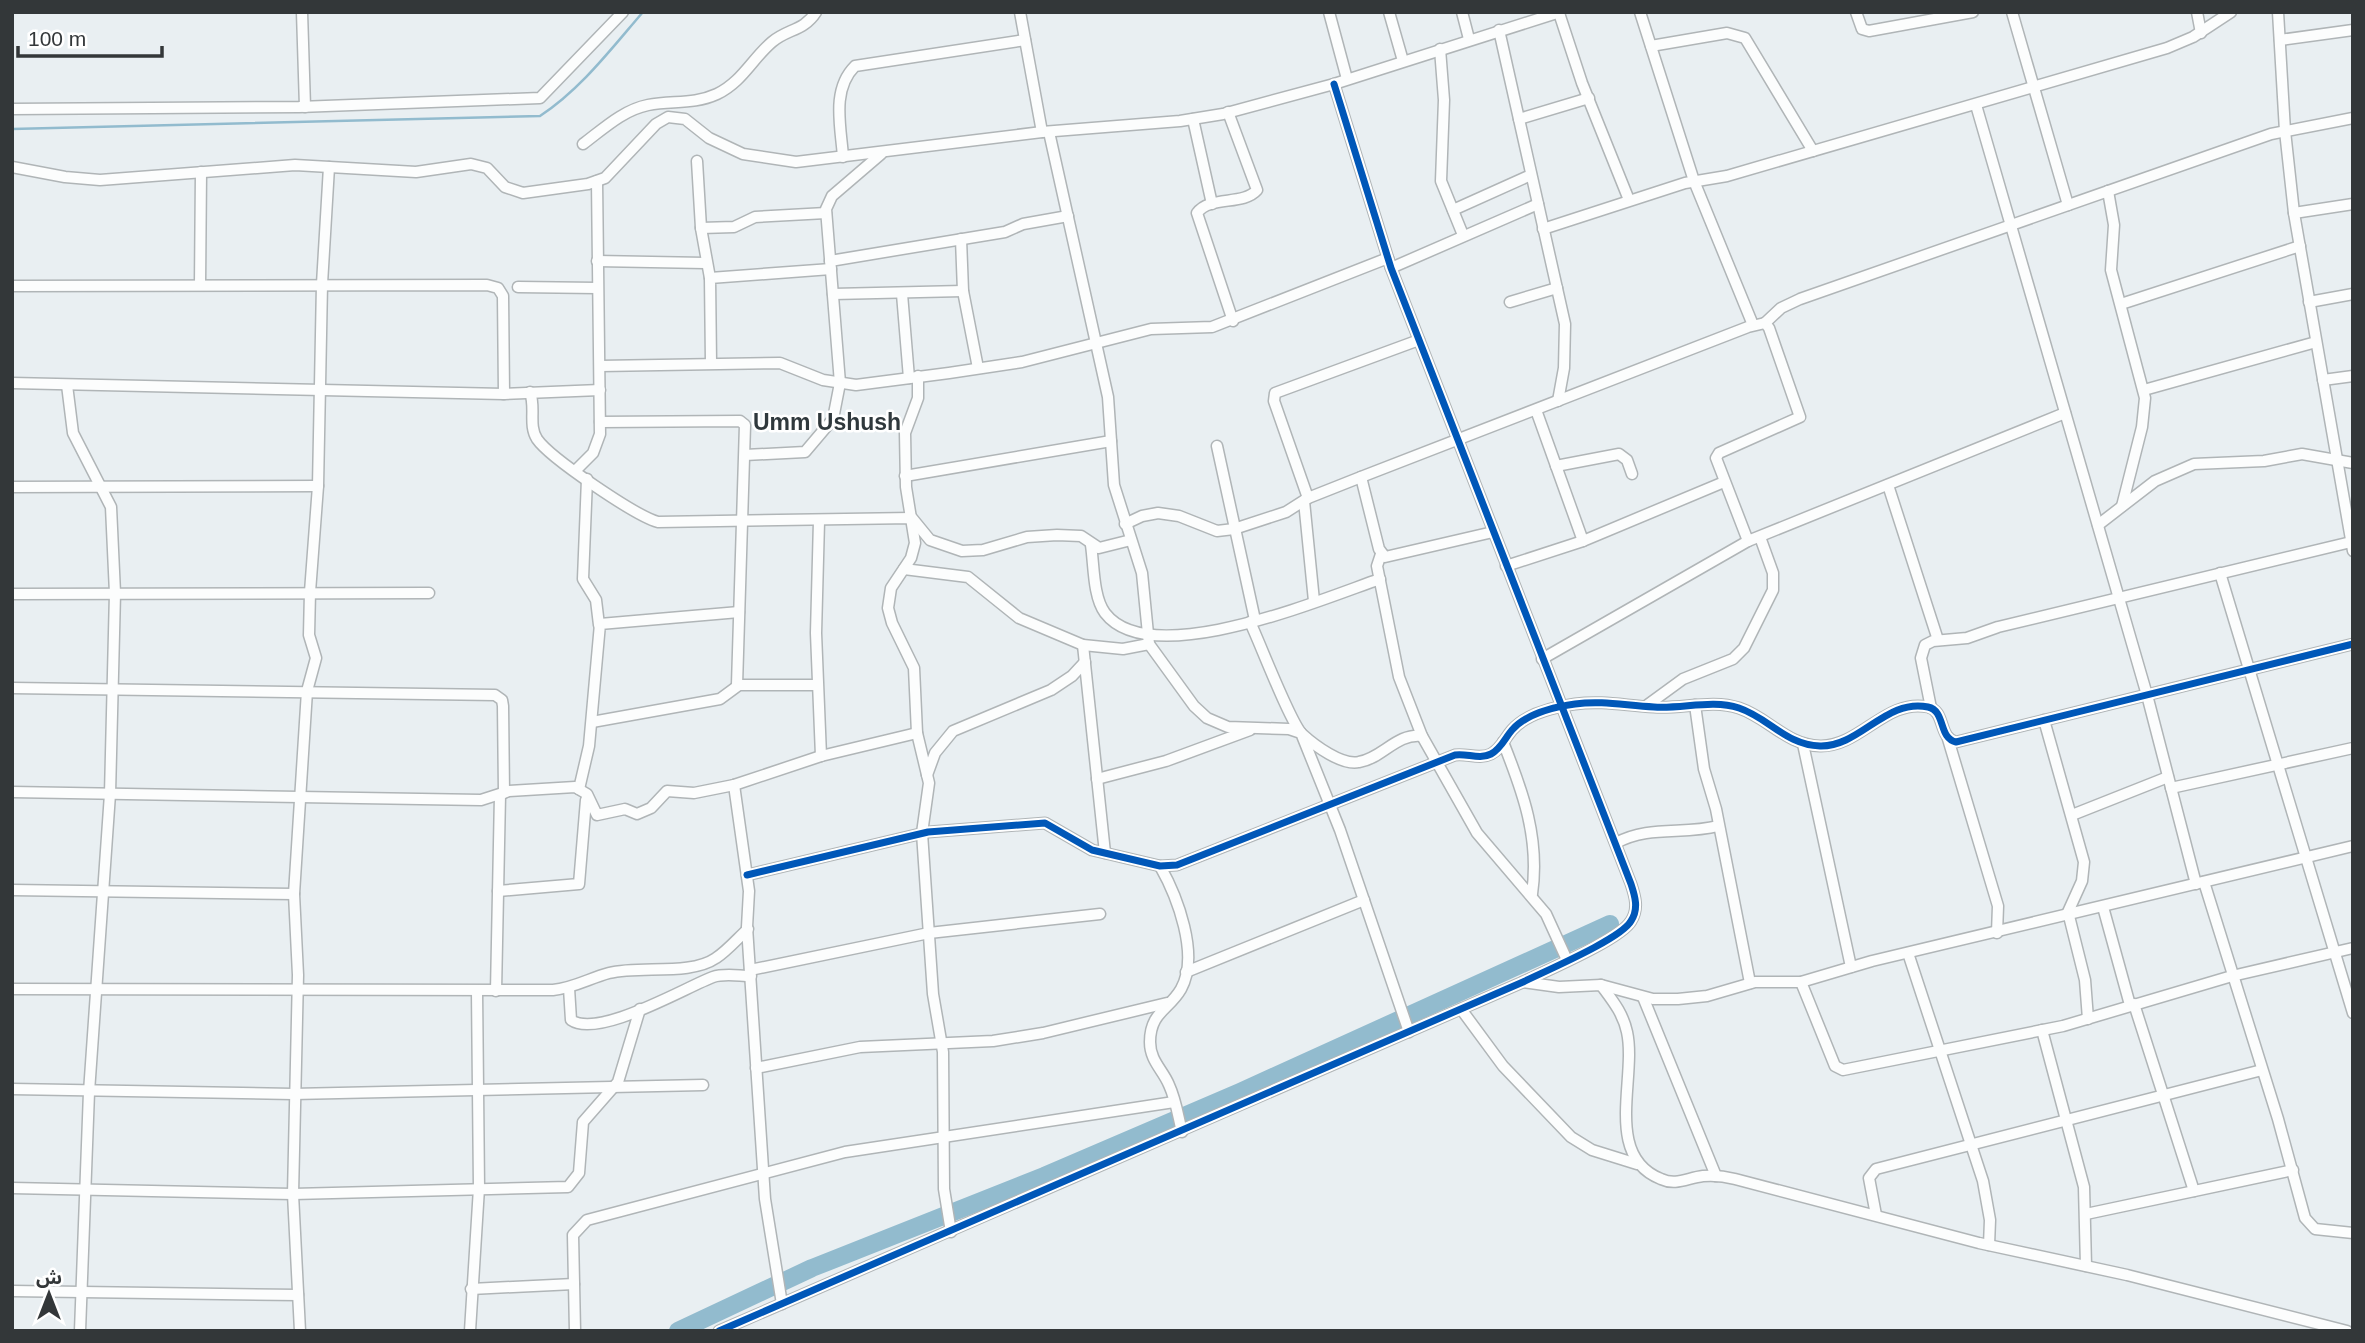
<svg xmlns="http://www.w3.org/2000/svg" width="2365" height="1343" viewBox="0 0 2365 1343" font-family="Arial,'Noto Sans Arabic',sans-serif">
	<rect width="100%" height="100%" fill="#e9eff2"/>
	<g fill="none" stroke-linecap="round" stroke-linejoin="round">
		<path stroke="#92bbce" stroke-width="2.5" d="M12,129l528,-13c41,-27 71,-67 103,-104"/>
		<polyline stroke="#92bbce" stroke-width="18" points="678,1331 812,1268 1044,1176 1240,1092 1610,924"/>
		<g stroke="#b0b5b7" stroke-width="13">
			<g id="street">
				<polyline points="302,12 305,107"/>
				<polyline points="1020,12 1042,132"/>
				<polyline points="1329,12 1347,79"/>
				<polyline points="1389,12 1403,61"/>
				<polyline points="1462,12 1469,39"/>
				<polyline points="1640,12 1694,181 1753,325"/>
				<polyline points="1856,12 1862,29 1869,31 1973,12"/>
				<polyline points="2012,12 2068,205"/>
				<polyline points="2197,12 2201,33"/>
				<polyline points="2278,12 2285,131 2294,213 2353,551"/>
				<polyline points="1559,13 1582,83 1629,200"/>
				<polyline points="1499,30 1565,324 1564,368 1558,401"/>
				<polyline points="2280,40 2353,30"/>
				<polyline points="1651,46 1727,33 1745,38 1813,151"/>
				<polyline points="1440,49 1444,100 1441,181 1463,235"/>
				<polyline points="1976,105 2147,695 2196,884"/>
				<polyline points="12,109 299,107 540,98 623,12"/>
				<path d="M1228,112l29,78c-14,16 -47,5 -60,23l36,108"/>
				<polyline points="1193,119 1212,204"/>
				<polyline points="1519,119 1589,98"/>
				<polyline points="1049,132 1108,397 1114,485 1142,573 1149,644 1194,706 1207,718 1228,727 1289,729 1301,733 1340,830 1409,1032"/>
				<path d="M583,144c20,-15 40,-34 65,-39 24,-5 45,0 69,-11 25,-12 35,-35 55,-52 15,-13 32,-11 44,-30"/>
				<path d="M843,157c-2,-30 -12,-67 12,-91l170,-26"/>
				<polyline points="697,161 701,228 710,278"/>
				<polyline points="12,167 65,177 100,180 295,165 416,172 471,164 487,168 505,187 523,193 588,184 605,178 656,124 668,117 685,119 709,138 743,154 796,162 1042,132 1180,121 1223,114 1334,84 1560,12"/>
				<polyline points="2108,191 2114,225 2111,270 2145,398 2142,427 2122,506"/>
				<polyline points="1453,210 1531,175"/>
				<polyline points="2294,213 2353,204"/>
				<polyline points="701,228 734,227 755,217 826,213"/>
				<polyline points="1543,229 1685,183 1727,176 2167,48 2193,37 2231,12"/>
				<polyline points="961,239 963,291 978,368"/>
				<polyline points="597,261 705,263"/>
				<polyline points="830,261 1005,232 1023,224 1068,216"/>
				<polyline points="1391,268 1538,204"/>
				<polyline points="200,285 201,172"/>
				<polyline points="12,286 487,285 498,288 503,296 504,394"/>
				<polyline points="518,287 597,288"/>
				<polyline points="833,294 963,291"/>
				<polyline points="902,294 909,378"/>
				<polyline points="1510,302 1557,288"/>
				<polyline points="2309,302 2353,294"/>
				<polyline points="2121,304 2300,246"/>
				<polyline points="1765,323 1781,308 1800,299 2271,134 2353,118"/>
				<polyline points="711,363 710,278 831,269"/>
				<polyline points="600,366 780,363 823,380 856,385 949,373 1022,362 1151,329 1212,327 1388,258"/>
				<polyline points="918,376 918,398 905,433 906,487 915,543 911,558 891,588 888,608 892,623 914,668 917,733 929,783 922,833 933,994 943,1052 944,1189 951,1232"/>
				<polyline points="2323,380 2353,376"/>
				<polyline points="12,383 504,394 600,390"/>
				<polyline points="67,385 73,433 111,507 115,593 110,794 89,1092 80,1331"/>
				<polyline points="2144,390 2316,342"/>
				<path d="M530,392c6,16 -2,33 7,47 13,19 99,77 121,83l254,-4 18,22 32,11 21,-1 44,-13 30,-2 24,1 18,12 32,-8"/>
				<polyline points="1536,410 1583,541"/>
				<polyline points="600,422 740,421 745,425 737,685"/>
				<polyline points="1217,446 1255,620"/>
				<polyline points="745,455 805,452 833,419 840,383 826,209 832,196 881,154"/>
				<polyline points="1556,466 1619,454 1627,460 1632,474"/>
				<polyline points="576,470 593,453 600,434 597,181"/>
				<polyline points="905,476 1111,441"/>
				<polyline points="1361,477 1379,549 1385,557 1493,532"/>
				<polyline points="587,479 583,579 596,600 599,625"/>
				<polyline points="1888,485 1938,640"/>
				<polyline points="12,487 318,486"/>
				<polyline points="1308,498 1274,401 1275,393 1419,340"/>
				<polyline points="1304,501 1314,601"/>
				<polyline points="819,521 816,633 821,756"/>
				<polyline points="1125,524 1142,516 1158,513 1179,516 1217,531 1234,529 1286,512 1308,498 1361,477 1748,327 1765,323 1769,328 1800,417 1719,453 1716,458 1748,541"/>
				<polyline points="2098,525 2155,481 2194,464 2264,461 2302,454 2353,463"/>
				<path d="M1091,545c3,20 2,52 14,68 45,59 217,-14 275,-34"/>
				<polyline points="1381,554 1377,566 1399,677 1422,736 1477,833 1546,914 1567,960"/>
				<polyline points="1506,566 1583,541 1724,482"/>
				<polyline points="904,569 968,577 1019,618 1083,645 1123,649 1149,644"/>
				<polyline points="2220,573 2353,1013"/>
				<polyline points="12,594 429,593"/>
				<path d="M1250,622c10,21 40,100 52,112 12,11 40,32 57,28 24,-4 37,-29 63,-26"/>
				<polyline points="1083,645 1105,853"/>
				<polyline points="1542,659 1748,541 2065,413"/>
				<polyline points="12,688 495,695 502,700 503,706 504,793"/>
				<polyline points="1695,705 1704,769 1716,809 1750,983"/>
				<polyline points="1646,706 1683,679 1733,659 1744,648 1773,590 1773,573 1760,537"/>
				<polyline points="1931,708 1921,658 1925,645 1933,641 1967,638 1998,627 2351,542"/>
				<polyline points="2044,720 2084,862 2082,881 2068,912 2085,980 2088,1019"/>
				<polyline points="592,722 720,699 739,685 817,685"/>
				<polyline points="1948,739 1998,906 1997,933"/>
				<path d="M1503,742c20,50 37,97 29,152"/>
				<polyline points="1803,744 1851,967"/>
				<polyline points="927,775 935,753 953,731 1051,690 1072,676 1085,662"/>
				<polyline points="1097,779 1166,761 1250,730"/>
				<polyline points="734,785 749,891 747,927 765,1199 782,1304"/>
				<polyline points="2171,788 2353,748"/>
				<polyline points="579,789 589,746 600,624 739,612"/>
				<polyline points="12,792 481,800 509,791 575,787 587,794 597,815 625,809 637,814 651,808 667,791 694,793 734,785 821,756 917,733"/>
				<polyline points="2072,815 2168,777"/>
				<path d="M1616,843c33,-18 67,-8 102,-17"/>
				<path d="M1160,866c17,30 40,89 21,123 -12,21 -31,23 -31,53 0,19 13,28 19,43 7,15 9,31 13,47"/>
				<path d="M747,875l181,-43 117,-9 47,27 68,16 17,-1 278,-110c12,-2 24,5 36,-1 10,-5 14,-16 21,-24 14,-16 42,-23 63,-26 28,-4 52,2 79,3 29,2 58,-8 85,1 30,10 47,37 81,38 40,1 66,-48 108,-39 18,4 10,31 28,35l397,-98"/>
				<polyline points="2204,882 2278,1119 2305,1218 2315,1229 2353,1233"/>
				<polyline points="12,890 294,894"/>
				<polyline points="498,891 579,884 586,800"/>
				<polyline points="2103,907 2130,1005"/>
				<polyline points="1908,953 1983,1181 1990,1220 1989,1245"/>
				<polyline points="750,970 929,933 1100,914"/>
				<polyline points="1186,972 1364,900"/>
				<polyline points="1523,982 1559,987 1601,985 1653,999 1678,999 1707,996 1755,982 1801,982 1872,961 2353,846"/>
				<polyline points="1801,982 1835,1066 1843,1070 2063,1026 2232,976 2353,948"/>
				<path d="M1601,985c11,15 22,28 26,47 10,46 -24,124 34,147 15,7 26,-1 42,-3 11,-1 21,0 32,3l244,64 148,32 220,56"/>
				<path d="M569,988l2,32c27,19 113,-32 142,-43 11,-4 26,-1 38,-1"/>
				<path d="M12,989l541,1c21,-2 37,-12 56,-17 31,-8 81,3 107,-15 11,-7 22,-20 32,-29"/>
				<polyline points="496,991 500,795"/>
				<polyline points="1643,997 1716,1176"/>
				<polyline points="2134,1004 2194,1191"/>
				<polyline points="1461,1009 1503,1066 1571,1137 1592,1150 1637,1164"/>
				<polyline points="2042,1030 2084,1187 2086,1266"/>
				<polyline points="756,1068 860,1047 993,1041 1043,1033 1167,1003"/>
				<polyline points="12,1089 293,1094 703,1085"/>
				<polyline points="12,1188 293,1194 568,1187 579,1173 583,1122 618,1082 640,1009"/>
				<polyline points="2086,1214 2293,1170"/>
				<polyline points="1876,1215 1869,1178 1876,1169 2262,1070"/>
				<polyline points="471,1289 574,1284"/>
				<polyline points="12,1291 298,1295"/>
				<polyline points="300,1331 293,1194 298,975 294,894 307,691 316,658 309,635 310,592 318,486 322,284 329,167"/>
				<polyline points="470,1331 479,1188 477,991"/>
				<polyline points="575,1331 573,1235 587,1220 845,1152 1174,1102"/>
				<path d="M719,1331l804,-349c22,-11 98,-43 108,-61 8,-12 4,-25 0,-37l-240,-616 -57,-184"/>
			</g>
		</g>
		<use href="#street" stroke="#fcfdfd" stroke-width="10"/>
		<g stroke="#fff" stroke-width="11">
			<g id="cycleway">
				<path d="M747,875l181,-43 117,-9 47,27 68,16 17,-1 278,-110c12,-2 24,5 36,-1 10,-5 14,-16 21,-24 14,-16 42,-23 63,-26 28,-4 52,2 79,3 29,2 58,-8 85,1 30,10 47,37 81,38 40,1 66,-48 108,-39 18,4 10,31 28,35l397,-98"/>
				<path d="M719,1331l804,-349c22,-11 98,-43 108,-61 8,-12 4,-25 0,-37l-240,-616 -57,-184"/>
			</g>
		</g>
		<use href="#cycleway" stroke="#0057b8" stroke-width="7"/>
	</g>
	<g text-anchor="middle" stroke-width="5" stroke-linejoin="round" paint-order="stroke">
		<g font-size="23" font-weight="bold" fill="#2f383c" stroke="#fff">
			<text x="827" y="430">Umm Ushush</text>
		</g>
	</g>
	<rect width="2365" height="1343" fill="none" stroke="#333739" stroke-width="28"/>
	<g transform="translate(49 1294)" stroke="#ffffff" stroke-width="5" paint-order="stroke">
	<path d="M0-5L12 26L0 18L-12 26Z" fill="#333739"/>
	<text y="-10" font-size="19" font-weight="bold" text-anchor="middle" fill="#333739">ش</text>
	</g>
	<path d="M18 46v10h144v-10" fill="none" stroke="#333739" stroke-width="3.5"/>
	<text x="28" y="46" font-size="21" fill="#333739" stroke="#ffffff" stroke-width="5" paint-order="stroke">100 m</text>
</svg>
